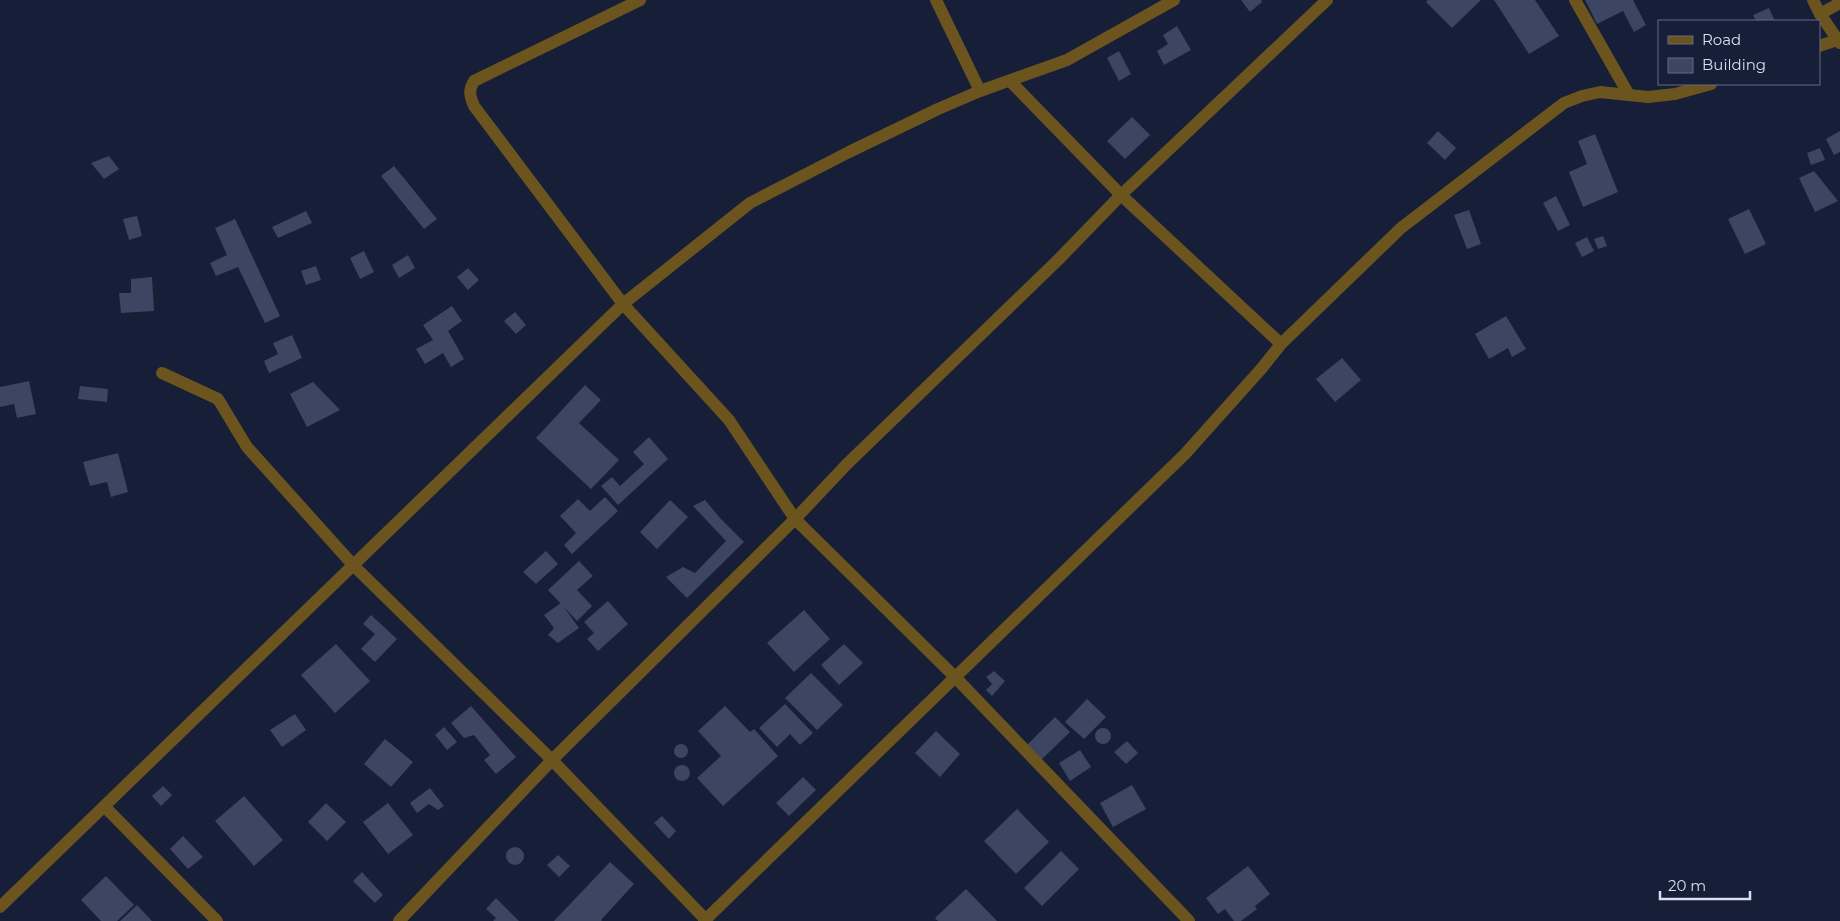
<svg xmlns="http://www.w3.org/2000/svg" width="1840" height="921" viewBox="0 0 1840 921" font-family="Montserrat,sans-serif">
	<rect width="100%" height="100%" fill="#171e37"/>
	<g fill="#3c4561">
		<polygon points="1241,0 1261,0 1262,2 1250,12"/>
		<polygon points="1428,0 1481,0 1452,28 1426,2"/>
		<polygon points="1494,0 1535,0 1559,36 1529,54"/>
		<polygon points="1585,0 1633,0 1646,25 1634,32 1623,11 1597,24"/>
		<polygon points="1769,8 1775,21 1756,21 1753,15"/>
		<polygon points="1177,26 1191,50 1164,65 1157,51 1168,44 1163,35"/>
		<polygon points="1119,51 1131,74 1119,81 1107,58"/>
		<polygon points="1132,117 1150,135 1125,159 1107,141"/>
		<polygon points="1438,131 1456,148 1445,160 1427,143"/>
		<polygon points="1840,131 1840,152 1834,155 1826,139"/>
		<polygon points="1595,134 1618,192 1583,207 1569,172 1587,164 1578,141"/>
		<polygon points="1820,148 1825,160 1811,165 1807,153"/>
		<polygon points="109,156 119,169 104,179 91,163"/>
		<polygon points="394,166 437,219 424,229 381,176"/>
		<polygon points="1814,171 1838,201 1815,212 1799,178"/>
		<polygon points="1556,196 1570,225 1558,231 1543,203"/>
		<polygon points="1749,209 1766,244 1745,254 1728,219"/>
		<polygon points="1469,210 1481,244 1467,249 1454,215"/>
		<polygon points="306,211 312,223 278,238 272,227"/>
		<polygon points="137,216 142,236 129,240 123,219"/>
		<polygon points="235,219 280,316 265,323 238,267 216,276 210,263 227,255 215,228"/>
		<polygon points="1603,236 1607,246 1598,249 1594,239"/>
		<polygon points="1587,237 1594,251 1582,257 1575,243"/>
		<polygon points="364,251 374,272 360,279 350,258"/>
		<polygon points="408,255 415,268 399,278 392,265"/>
		<polygon points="316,266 321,280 306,285 301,271"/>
		<polygon points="468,268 479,280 468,290 457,277"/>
		<polygon points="152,277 154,311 121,313 119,293 131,293 131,279"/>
		<polygon points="452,306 462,321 448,331 464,359 451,367 443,353 425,364 416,349 433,340 423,325"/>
		<polygon points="515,312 526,325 516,334 504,321"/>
		<polygon points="1506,316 1526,349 1512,357 1508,348 1489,359 1475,334"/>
		<polygon points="292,335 302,358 269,373 264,361 278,354 273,343"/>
		<polygon points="1342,358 1361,380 1335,402 1316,379"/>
		<polygon points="29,381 36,414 17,418 14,404 0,407 0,387"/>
		<polygon points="313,382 340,410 307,427 290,394"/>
		<polygon points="585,385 601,400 579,423 619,460 591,489 536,438"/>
		<polygon points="80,386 108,389 107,402 78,399"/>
		<polygon points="649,437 668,459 618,505 601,486 612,477 620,486 644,464 633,452"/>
		<polygon points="118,453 128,492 111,497 107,482 90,486 83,462"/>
		<polygon points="605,497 618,511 572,554 564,545 576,533 560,516 578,499 590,511"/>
		<polygon points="670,500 688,517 657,549 640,532"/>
		<polygon points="705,500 720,518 744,542 687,598 666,577 683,567 695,573 726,541 693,506"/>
		<polygon points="546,551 558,564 536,584 523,572"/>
		<polygon points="579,561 593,576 577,590 592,606 577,621 548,590"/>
		<polygon points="608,601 628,624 598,651 587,639 594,633 584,622"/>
		<polygon points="561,603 579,628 558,643 548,635 554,628 544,615"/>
		<polygon points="804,610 830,639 794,672 767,643"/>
		<polygon points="371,615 397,639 375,662 361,649 375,634 363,624"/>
		<polygon points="336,644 370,681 335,713 301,675"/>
		<polygon points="844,644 863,663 839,685 821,665"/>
		<polygon points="994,671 1005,681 992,696 986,690 992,684 986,677"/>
		<polygon points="811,673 843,705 817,730 785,698"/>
		<polygon points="1087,699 1106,717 1084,739 1065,722"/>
		<polygon points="785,704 813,733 800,745 790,734 777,747 759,728"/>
		<polygon points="471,706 516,757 496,774 484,760 490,755 474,735 464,738 451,723"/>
		<polygon points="725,706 750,732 754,729 778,756 723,806 697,778 721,756 698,731"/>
		<polygon points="295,714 306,730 282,747 270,730"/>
		<polygon points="1055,717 1070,732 1041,760 1026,746"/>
		<polygon points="444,727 457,742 447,750 435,735"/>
		<circle cx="1103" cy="736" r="8"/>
		<polygon points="936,731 960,754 940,777 915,753"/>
		<polygon points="385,739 413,762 391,787 364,764"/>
		<polygon points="1127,741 1138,753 1126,764 1114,752"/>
		<circle cx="681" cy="751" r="7"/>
		<polygon points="1080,750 1091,767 1070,781 1059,763"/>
		<circle cx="682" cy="773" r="8"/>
		<polygon points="803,777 816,790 789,816 776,803"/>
		<polygon points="1132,785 1146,809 1113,827 1100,803"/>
		<polygon points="163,786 172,795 161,806 152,796"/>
		<polygon points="430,788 444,806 438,810 429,804 417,813 410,803"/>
		<polygon points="244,796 283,840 254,866 215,821"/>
		<polygon points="326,803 346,822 327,841 308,822"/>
		<polygon points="388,803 413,835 388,854 363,822"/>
		<polygon points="1017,809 1049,842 1016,874 984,841"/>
		<polygon points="662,816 676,831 669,839 654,823"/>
		<polygon points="183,836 203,857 188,869 170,849"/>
		<circle cx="515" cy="856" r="9"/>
		<polygon points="1061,851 1079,869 1042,906 1024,888"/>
		<polygon points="558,855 570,866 559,877 547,865"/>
		<polygon points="610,862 634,884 601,920 602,921 554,921"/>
		<polygon points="1248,866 1270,894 1255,906 1257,909 1241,921 1234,921 1225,909 1218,914 1206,898"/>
		<polygon points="362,872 383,895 375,903 353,881"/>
		<polygon points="106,876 134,905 117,921 101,921 81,900"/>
		<polygon points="966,889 997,921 938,921 935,918"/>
		<polygon points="496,898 519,921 493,921 496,918 486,909"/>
		<polygon points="137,905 152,921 120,921"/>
	</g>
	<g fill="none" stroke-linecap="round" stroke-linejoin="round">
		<g stroke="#6b541e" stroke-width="12">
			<path d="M640,0l-166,81c-6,10 -4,15 0,25l149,198 106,116 66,99 160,158 234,244"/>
			<polyline points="936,0 980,91"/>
			<polyline points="1575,0 1629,95"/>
			<polyline points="1813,0 1820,14 1840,43"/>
			<polyline points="1820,14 1840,3"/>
			<polyline points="1819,46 1837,40"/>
			<polyline points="1011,82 1121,195 1281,344"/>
			<polyline points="162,373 218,399 247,447 354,566 552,760 707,921"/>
			<polyline points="105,807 217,921"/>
			<polyline points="0,907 623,304 750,203 849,152 938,109 980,91 1067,60 1174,0"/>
			<polyline points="399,921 552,760 795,519 847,464 1059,259 1121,195 1327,0"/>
			<polyline points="704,921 1185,454 1262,368 1281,344 1401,228 1564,103 1582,96 1600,92 1648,97 1675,94 1711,84"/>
		</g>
	</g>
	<rect x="1658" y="20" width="162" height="65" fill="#171e37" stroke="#656b81"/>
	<rect x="1668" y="36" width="25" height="8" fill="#6b541e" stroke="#656b81"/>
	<text x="1702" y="45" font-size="15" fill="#d9dff0">Road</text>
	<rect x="1668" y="58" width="25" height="15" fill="#3c4561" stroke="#656b81"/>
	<text x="1702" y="70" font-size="15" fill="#d9dff0">Building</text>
	<path d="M1660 891v8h90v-8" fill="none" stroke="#d9dff0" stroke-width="2.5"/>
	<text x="1668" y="891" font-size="15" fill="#d9dff0" stroke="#171e37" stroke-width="4" paint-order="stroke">20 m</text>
</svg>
